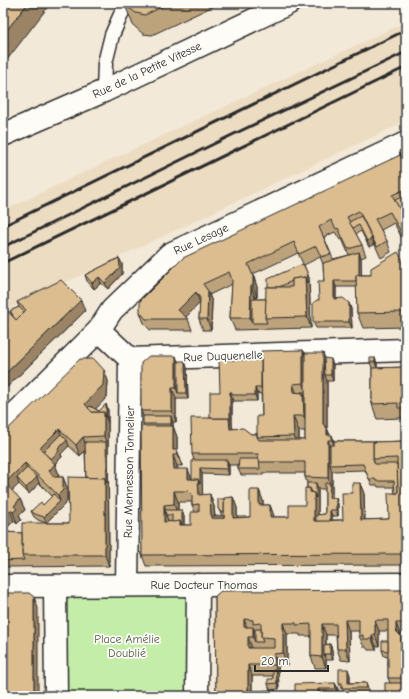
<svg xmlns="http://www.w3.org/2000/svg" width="409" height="699" viewBox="0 0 409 699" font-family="'Comic Neue',sans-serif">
	<rect width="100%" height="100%" fill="#f3e9d8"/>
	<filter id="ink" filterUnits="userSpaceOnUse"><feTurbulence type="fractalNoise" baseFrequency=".025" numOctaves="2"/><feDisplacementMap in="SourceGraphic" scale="8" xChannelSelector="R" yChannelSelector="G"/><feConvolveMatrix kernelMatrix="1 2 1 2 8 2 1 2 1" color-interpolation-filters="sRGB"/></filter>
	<g filter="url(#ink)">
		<polygon fill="#ecdcc2" points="406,22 406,121 3,312 3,211 93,168"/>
		<rect fill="#c3eda9" stroke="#778c6a" x="63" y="595" width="128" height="101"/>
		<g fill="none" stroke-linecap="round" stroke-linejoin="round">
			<g stroke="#2b2b2b" stroke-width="17">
				<polyline id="service" points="104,91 105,63 112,35 126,3"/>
			</g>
			<g stroke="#2b2b2b" stroke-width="25">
				<g id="minor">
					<polyline points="99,330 130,359 406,350"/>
					<polyline points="127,585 130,359"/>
					<polyline points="3,586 406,584"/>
					<polyline points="55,586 56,696"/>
					<polyline points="197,696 198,585"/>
				</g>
			</g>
			<g stroke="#2b2b2b" stroke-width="25">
				<g id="tertiary">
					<polyline points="3,135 104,91 289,3"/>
					<polyline points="3,426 99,330 112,310 170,254 406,143"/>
				</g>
			</g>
			<use href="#service" stroke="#fdfcf7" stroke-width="14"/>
			<use href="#minor" stroke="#fdfcf7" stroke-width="22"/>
			<use href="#tertiary" stroke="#fdfcf7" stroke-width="22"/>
			<g stroke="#2b2b2b" stroke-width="3">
				<polyline points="3,226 406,30"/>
				<polyline points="3,247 232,135 406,52"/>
				<polyline points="3,263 406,67"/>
			</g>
		</g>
		<g fill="#bda37c" stroke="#2b2b2b" fill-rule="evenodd">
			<polygon points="126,3 220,3 152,35 143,34 133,25 125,5"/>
			<path d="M406,147v64l-4,2 4,7v23l-1,1 -11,-21 -13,7 6,11 4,11 -10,6 -7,-15v1l-5,3 -8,-16 -5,3 6,11 4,11 -5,2v17h10l35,-9v61l-43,1 -6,-15v-26h-21v12l13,4 2,6 1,19h-36l-3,-6 11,-41 -1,-17 -3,-7 -16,8 5,13 2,50 -76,2 -5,-12 2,-34 -23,11 3,7 -1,28h-8l-4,-11 1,-16 -14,14 2,2 4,11h-42l-6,-7 -4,-11 260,-157 -1,-4zM335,232l5,8 2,-1 7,16 -16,4 -9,-22zM298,253l5,11 -35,23 -2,12h-11v-2h2v-10l-4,-13z"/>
			<polygon points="119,258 122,264 122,274 108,289 101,283 94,289 87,281 85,275"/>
			<polygon points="17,302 85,311 3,391 11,314 10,311 19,307"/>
			<path d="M303,350l2,3 19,5 9,7v16h-6v47l3,7 4,6h41l1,1 29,-1 1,4v120l-260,1 -4,-11 2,-129 -1,-2v-8l-2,-5 37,-50 9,6 1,32h-12v23h-3v4l4,11v13l4,11 1,5h-5l1,3 13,10h1l2,-19 -2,-6 18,-36 10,-26 41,-32zM257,393l4,1 1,22 -5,18h-6l-18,-5 -1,-4v-27h1l1,3h23zM299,431h6v9h-6zM229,465h9v4l3,6h22l-1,-2h43v4l2,6v5l-2,17 -16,12h-15l-4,-12h-7v-4l-4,-11 -9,27h-13v-9l-4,-11 -9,2 -6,9 4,8h-7l-1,-10 -12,-11v-21l27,1zM365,470l7,15h5l1,2h16l1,6 -6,26 -24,1 -1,-26 -4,-11 -8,10 -9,27h-11v-4h6v-12l-2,-6h-4v-27zM318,489h7v25l-7,1zM178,502h14v3l3,7 -4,13h-7v-9l-6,-6z"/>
			<polygon points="375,358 377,364 377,368 406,367 406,423 403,423 402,418 377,419 372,404 372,368 370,362"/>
			<path d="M104,370l4,11 -1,16 -12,12 4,2 7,-7 2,6 1,156 -105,1 -1,-4v-31l19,1 24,-10 -8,-3 -4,-3 -3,-6 12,-6 9,-9 -13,-13 -10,11 -10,-10 -7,7 8,8 5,11 -6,5 2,5 -4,4 -3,-3 -11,10v-97zM69,446l11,10 5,-5 1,27 -17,45h-23l21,-21v-14l-4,-11h-5l1,-2 -4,-11 7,-7 -1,-3z"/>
			<polygon points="406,590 406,634 400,634 400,635 401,636 405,647 405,661 406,661 406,696 390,683 388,678 388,657 384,656 382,650 388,641 388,631 379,631 379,646 376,646 376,650 368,650 366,647 364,647 359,636 359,631 349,631 350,661 341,660 337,649 336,635 326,635 326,645 330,644 332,650 333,660 326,660 326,668 315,668 311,656 311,636 300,636 300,634 287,634 287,665 278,665 279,689 270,690 268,684 273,679 273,676 252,676 252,691 275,690 277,696 216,696 215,596"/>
			<polygon points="350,675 350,683 366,683 368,689 369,694 344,694 343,689 341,689 339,683"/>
			<polygon points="335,683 338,689 338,695 295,696"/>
		</g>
		<g fill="#9a8465" stroke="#2b2b2b">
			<polygon points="28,3 51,3 3,65 3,35"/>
			<polygon points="372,238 374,244 369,247 367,241"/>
			<polygon points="359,252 361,258 362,286 359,280"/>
			<polygon points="119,258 122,264 122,274 108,289 105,283"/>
			<polygon points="307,272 309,278 311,328 307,317 305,277"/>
			<polygon points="253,276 257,287 257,297 253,286"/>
			<polygon points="99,277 101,283 94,289 92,283"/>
			<polygon points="334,281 336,287 336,305 334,299"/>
			<polygon points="251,286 255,297 254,323 252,323 250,318"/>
			<polygon points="208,291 212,302 211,330 207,319"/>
			<polygon points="196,292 200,303 184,319 178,310"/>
			<polygon points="81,300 85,311 3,391 3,376"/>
			<polygon points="349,303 351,309 352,328 349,322"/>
			<polygon points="303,350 309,365 309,431 304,416 303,393 307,392 303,383"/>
			<polygon points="323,353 327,364 325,375 327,381 327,435 323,424"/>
			<polygon points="176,356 180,367 178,393 176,388"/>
			<polygon points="375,358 377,364 377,368 375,362"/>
			<polygon points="331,359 333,365 333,381 331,375"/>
			<polygon points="185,361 187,367 188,399 186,393"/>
			<polygon points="104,370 108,381 107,397 91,414 85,404"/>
			<polygon points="293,384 299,399 293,392"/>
			<polygon points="172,388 176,399 176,422 172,411"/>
			<polygon points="255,388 257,393 257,401 255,395"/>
			<polygon points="230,392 232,398 232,425 233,429 230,429"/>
			<polygon points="106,404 108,410 108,423 106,417"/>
			<polygon points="104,412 108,423 109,566 105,555 105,478 106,442 104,436"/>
			<polygon points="171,416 173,422 173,430 171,424"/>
			<polygon points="293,416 299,431 299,451 294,436"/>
			<polygon points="173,426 177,437 177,455 173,450"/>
			<polygon points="327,428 331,439 327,435"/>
			<polygon points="59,429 63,440 46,457 40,448"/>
			<polygon points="332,435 336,446 336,451 332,440"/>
			<polygon points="83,437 87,448 80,456 76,445"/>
			<polygon points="67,440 69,446 61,454 62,457 51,467 49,461 58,449"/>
			<polygon points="328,440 332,451 330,465 332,471 332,504 329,498 330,483 328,478"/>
			<polygon points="405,441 406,445 406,456 405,453"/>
			<polygon points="177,450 181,461 182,466 178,455"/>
			<polygon points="173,455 177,466 178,480 174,469"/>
			<polygon points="227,460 229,466 229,475 227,469"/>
			<polygon points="25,463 29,474 17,478 19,484 9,494 5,483"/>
			<polygon points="55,464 59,475 53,482 49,471"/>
			<polygon points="200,468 202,474 203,506 199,495 198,479"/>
			<polygon points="188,469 192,480 188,479"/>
			<polygon points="37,477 39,483 29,494 26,488"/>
			<polygon points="63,477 67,488 67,502 46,523 44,517 60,501 58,495"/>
			<polygon points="316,483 318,489 318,526 314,521 314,493"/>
			<polygon points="360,483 364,494 365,531 361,520"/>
			<polygon points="259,490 263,501 263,516 259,505"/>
			<polygon points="174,491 178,502 178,516 174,504"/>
			<polygon points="210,494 214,506 215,523 211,518"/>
			<polygon points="233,497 237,508 237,529 233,518"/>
			<polygon points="336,498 338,504 338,516 336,510"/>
			<polygon points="20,499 25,510 19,515 21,520 17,524 13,512 14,506"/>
			<polygon points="164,505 167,515 166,515 168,521 168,533 164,522"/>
			<polygon points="270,505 274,516 274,528 270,517"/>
			<polygon points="10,510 14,521 3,531 3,523 7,519 6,513"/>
			<polygon points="182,510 184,516 184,537 180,525"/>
			<polygon points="330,510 332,516 332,532 330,526"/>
			<polygon points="34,597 38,608 38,696 34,696"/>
			<polygon points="244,619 248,630 248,637 252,648 248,648 244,627"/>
			<polygon points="345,620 349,631 350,661 346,649"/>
			<polygon points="375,620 379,631 379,646 375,635"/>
			<polygon points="283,623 287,634 287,665 283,653"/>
			<polygon points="396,623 400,634 400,643 396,631"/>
			<polygon points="322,624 326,635 326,654 324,654 326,660 326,668 322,657"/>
			<polygon points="253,627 257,638 255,642 253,637"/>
			<polygon points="372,635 376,646 376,650 372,639"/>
			<polygon points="401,636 405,647 405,672 401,661"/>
			<polygon points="330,644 332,650 333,660 330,654"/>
			<polygon points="274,654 278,665 279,689 277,683 276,670 275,665"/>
			<polygon points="248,665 252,676 252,696 248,691"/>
			<polygon points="348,669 350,675 350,689 348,683"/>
			<polygon points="335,683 338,689 338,695 336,689"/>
			<polygon points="318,689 321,695 321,696 318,696"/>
		</g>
		<g fill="#dcbd90" stroke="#2b2b2b" fill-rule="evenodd">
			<polygon points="3,3 28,3 3,35"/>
			<polygon points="126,3 170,3 145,15 136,13 125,5"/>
			<polygon points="406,147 406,165 399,151"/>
			<polygon points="400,155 406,166 406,189 392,195 406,220 406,229 401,232 390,212 375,219 387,241 377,247 359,211 347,217 362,245 348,249 338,228 336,229 331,220 319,227 331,254 321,257 316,246 299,254 294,242 248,264 253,276 253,286 251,286 250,318 230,318 232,280 229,272 203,284 208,291 207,319 199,319 200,298 196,292 178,310 188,319 146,319 140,312 140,301 183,258"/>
			<polygon points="406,195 406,204 399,208 395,200"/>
			<polygon points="361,216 372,238 367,241 359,225 353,228 349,222"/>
			<polygon points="359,252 359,275 356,275 356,281 334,281 334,299 343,298 349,303 349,322 313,322 313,303 317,300 319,300 318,281 324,281 323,263"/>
			<polygon points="398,252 406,266 406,312 357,313 356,275 371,275 371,268"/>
			<polygon points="119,258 120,268 105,283 99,277 92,283 85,275"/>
			<polygon points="303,264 307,272 307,283 305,277 292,279 292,281 279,287 268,287 268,279"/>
			<polygon points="305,277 307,317 265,318 266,287 292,287 292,279"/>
			<polygon points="61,280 81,300 3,376 3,308 4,307 16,320 26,310 17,302"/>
			<polygon points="252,299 266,299 265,318 267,323 252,323"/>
			<polygon points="19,307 24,312 16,320 12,315 13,315 10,311"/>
			<polygon points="303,350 303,383 293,384 293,392 303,393 304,416 293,416 294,436 257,437 257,416 262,416 261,351"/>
			<polygon points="305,353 323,353 323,424 327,428 327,435 332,435 332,440 328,440 328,478 305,477 305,462 259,462 258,454 192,454 191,418 229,418 230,429 243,428 251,434 257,434 257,437 259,440 305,440"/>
			<polygon points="149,356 176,356 176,388 172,388 172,411 141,411 141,363"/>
			<polygon points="324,358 331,359 331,375 325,375"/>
			<rect x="370" y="358" width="5" height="4"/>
			<polygon points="80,359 94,359 104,370 103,385 85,404 92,412 104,412 104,436 83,437 76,445 59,429 40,448 55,464 49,471 54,477 63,477 63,490 58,495 25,463 5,483 20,499 14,506 17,509 13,512 10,510 6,513 3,511 3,434"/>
			<polygon points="219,360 261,360 261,388 255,388 255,395 232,395 232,392 230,392 230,419 229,418 210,418 210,392 220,392"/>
			<polygon points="178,361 185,361 186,393 178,393"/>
			<polygon points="406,367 406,408 398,408 398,403 372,404 372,368"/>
			<polygon points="301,392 305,392 305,397 303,393"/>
			<polygon points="106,404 106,417 104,412 92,412 88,408 90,406 99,411"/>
			<rect x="143" y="416" width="28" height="8"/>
			<path d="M141,426h32v24h4l1,5h-5l1,14h14v10h10l1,16 11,-1 1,24h13v-20l9,-1v21l17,-1v-27h9v15h11v12h19v-12h16v-17h5v4l4,1v28l29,-1 -1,-27h10v-10h8l1,37 28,-1 -1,-26h10l-1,-35 -24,1v-17l32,-1v12h1v101l-264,1zM174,491h14l4,4v10l7,-1v8h-8v13h-11v-4l-16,1v-17l10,-1z"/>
			<polygon points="61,434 67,440 58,449 59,451 51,459 43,452"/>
			<polygon points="334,441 375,441 375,442 373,442 373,459 375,464 397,464 398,493 395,493 394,481 376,481 375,479 369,479 363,464 330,465 330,445 334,445"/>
			<polygon points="85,442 106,442 107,483 105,478 86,478"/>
			<polygon points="239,459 259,459 260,469 238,469"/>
			<polygon points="192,460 227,460 227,469 200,468 200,484 198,479 192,479"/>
			<polygon points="27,468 37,477 26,488 17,478"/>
			<polygon points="68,477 105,478 105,555 22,555 22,523 69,523"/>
			<polygon points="307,483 316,483 316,498 314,493 312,492 310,488 307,488"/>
			<polygon points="325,483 330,483 329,498 336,498 336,510 330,510 330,521 316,521 316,515 325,514"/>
			<polygon points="54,494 60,501 44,517 35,514 31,511 41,502 43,505"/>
			<polygon points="218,499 224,499 224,512 220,512 218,508"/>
			<polygon points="165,510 182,510 182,525 180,521 172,522 172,515 166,515"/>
			<polygon points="3,514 7,519 3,523"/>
			<rect x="212" y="516" width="12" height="2"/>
			<polygon points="3,532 22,533 22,555 24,560 3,561"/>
			<path d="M406,590v33h-10v8l5,5v25h5v17h-18v-58h-13v15h-3v4h-9v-4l-4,1v-16h-14l1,29h-9l-1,-25h-14v33l-11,-1v-32l-15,1v-2h-13v30l-9,1 1,11h-27v26l27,-1v6h-59l-1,-100 6,-5zM244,619l9,1v4l8,-1v14l13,1v10h-26v-11h5v-10h-9z"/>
			<polygon points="3,593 29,593 34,597 34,696 3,696"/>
			<polygon points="255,629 261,629 261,637 263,642 255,642"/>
			<polygon points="382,641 388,641 388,651 382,650"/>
			<polygon points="330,644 330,654 324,654 324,645"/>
			<polygon points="339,669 348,669 348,683 366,683 367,688 342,688 342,683 339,683"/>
			<polygon points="273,670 276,670 277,683 268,684 268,679 273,679"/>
			<polygon points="335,683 336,689 318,689 318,696 295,696 295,684"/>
			<rect x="385" y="683" width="21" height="13"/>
		</g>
	</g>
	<g text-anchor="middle" stroke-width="3.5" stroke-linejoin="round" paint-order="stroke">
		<g font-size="12" fill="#2b2b2b" stroke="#fdfcf7">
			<text transform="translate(147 70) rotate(-25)" y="4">Rue de la Petite Vitesse</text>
			<text transform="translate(201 239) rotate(-25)" y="4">Rue Lesage</text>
			<text transform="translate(223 356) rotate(-2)" y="4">Rue Duquenelle</text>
			<text transform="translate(129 472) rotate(-89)" y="4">Rue Mennesson Tonnelier</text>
			<text x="204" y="589">Rue Docteur Thomas</text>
		</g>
		<g font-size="12" fill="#515c4a" stroke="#fdfcf7">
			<text x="127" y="643">Place Amélie<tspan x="127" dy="14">Doublié</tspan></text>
		</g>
	</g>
	<rect width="409" height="699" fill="none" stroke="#fdfcf7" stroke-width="16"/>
	<rect x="8" y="8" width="393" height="683" fill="none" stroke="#2b2b2b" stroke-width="1.5" filter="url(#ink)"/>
	<path d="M255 665v6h73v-6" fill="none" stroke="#2b2b2b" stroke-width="2"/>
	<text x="261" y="665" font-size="12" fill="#2b2b2b" stroke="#fdfcf7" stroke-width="3" paint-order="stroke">20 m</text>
</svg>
